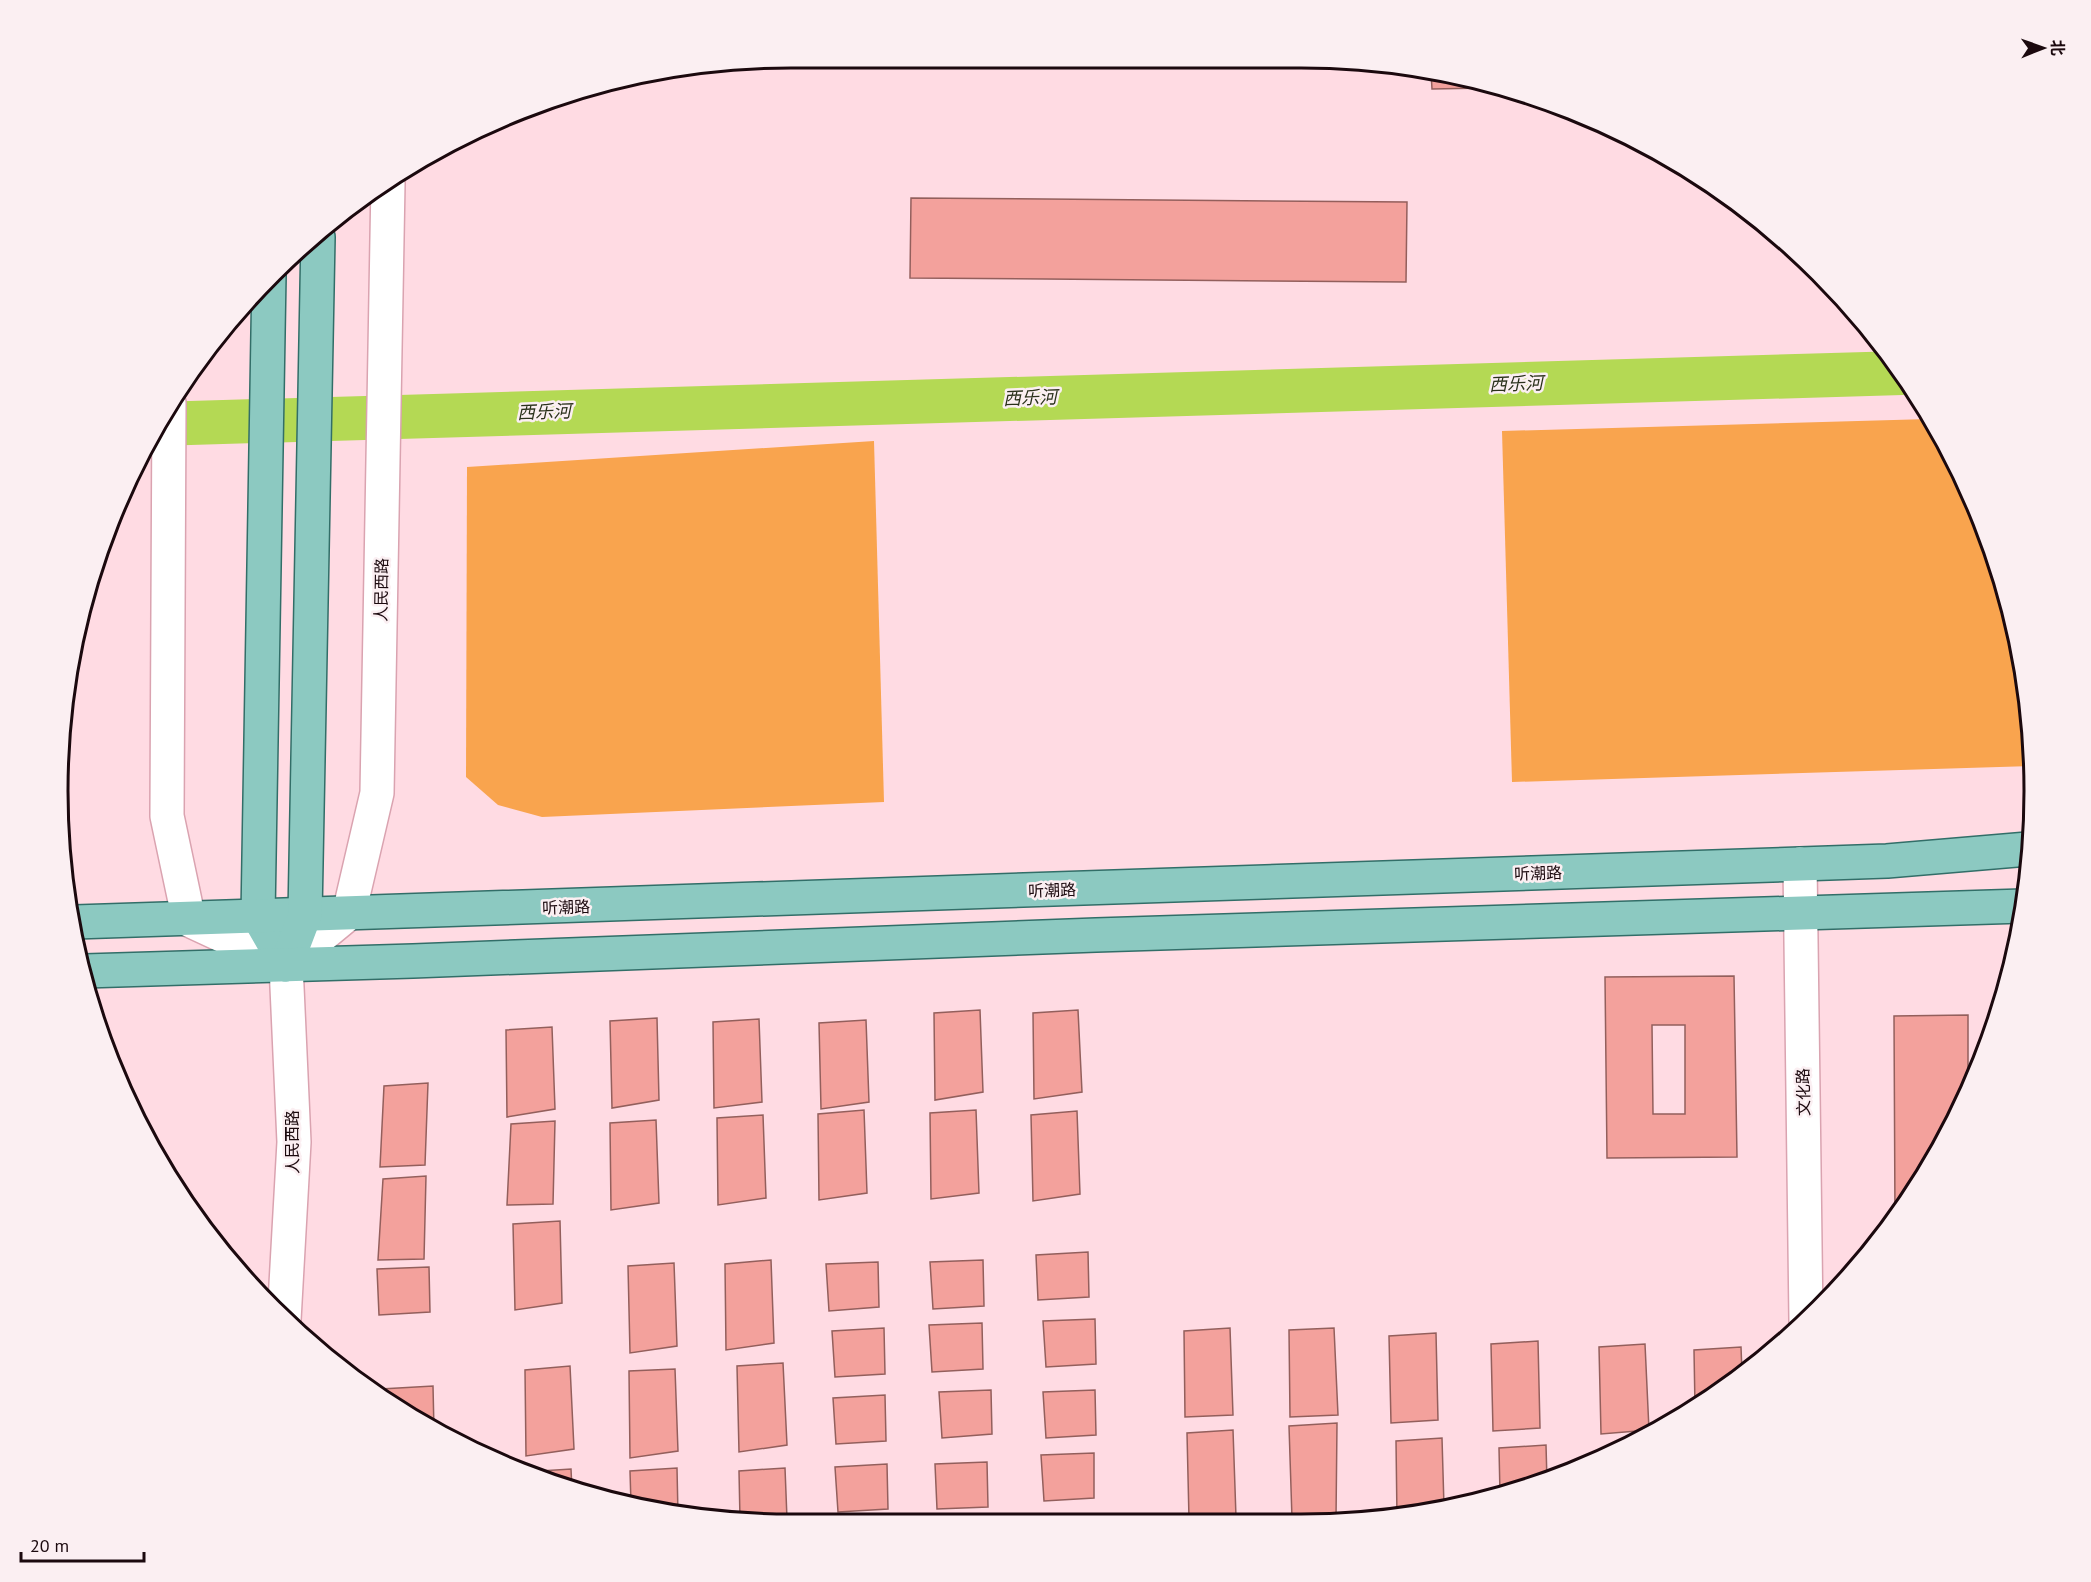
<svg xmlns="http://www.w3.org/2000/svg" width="2091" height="1582" viewBox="0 0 2091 1582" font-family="'PT Sans','Noto Sans SC',sans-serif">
	<rect width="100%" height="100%" fill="#ffdbe3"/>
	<g fill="#f9a44e">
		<polygon points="1929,419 1978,510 2020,647 2032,766 1512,782 1502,431"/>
		<polygon points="874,441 884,802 542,817 498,805 466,777 467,467"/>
	</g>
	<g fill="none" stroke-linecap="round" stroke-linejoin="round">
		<polyline stroke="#b4d954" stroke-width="44" points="157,424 1902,373"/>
	</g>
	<g fill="#f3a19c" stroke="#935f5c" stroke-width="1.5" fill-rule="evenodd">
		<polygon points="961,57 1037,58 961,60"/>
		<polygon points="1431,72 1484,81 1484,88 1432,89"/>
		<polygon points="911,198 1407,202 1406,282 910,278"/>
		<path d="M1734,976l3,181 -130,1 -2,-181zM1652,1025h33v89h-32z"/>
		<polygon points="980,1010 983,1092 935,1100 934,1013"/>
		<polygon points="1078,1010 1082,1092 1034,1099 1033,1013"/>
		<polygon points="1968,1015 1968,1091 1910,1198 1895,1218 1894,1016"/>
		<polygon points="657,1018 659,1100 612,1108 610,1021"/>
		<polygon points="759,1019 762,1102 714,1108 713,1022"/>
		<polygon points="866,1020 869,1102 821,1109 819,1023"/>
		<polygon points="552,1027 555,1109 507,1117 506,1030"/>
		<polygon points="428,1083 425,1165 380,1167 384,1086"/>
		<polygon points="864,1110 867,1193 819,1200 818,1114"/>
		<polygon points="976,1110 979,1193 931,1199 930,1113"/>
		<polygon points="1077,1111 1080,1194 1033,1201 1031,1115"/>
		<polygon points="763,1115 766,1198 718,1205 717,1118"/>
		<polygon points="656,1120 659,1203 611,1210 610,1123"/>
		<polygon points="555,1121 553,1204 507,1205 511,1124"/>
		<polygon points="426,1176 424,1259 378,1260 383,1179"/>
		<polygon points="560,1221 562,1303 515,1310 513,1224"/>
		<polygon points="1088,1252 1089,1297 1038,1300 1036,1255"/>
		<polygon points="771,1260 774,1343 726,1350 725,1264"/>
		<polygon points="983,1260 984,1306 933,1309 930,1262"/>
		<polygon points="878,1262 879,1307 829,1311 826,1264"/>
		<polygon points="674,1263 677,1346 630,1353 628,1266"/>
		<polygon points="429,1267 430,1312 379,1315 377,1269"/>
		<polygon points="1095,1319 1096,1364 1046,1367 1043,1321"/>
		<polygon points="982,1323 983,1369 932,1372 929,1325"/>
		<polygon points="884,1328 885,1374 835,1377 832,1331"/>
		<polygon points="1230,1328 1233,1415 1185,1417 1184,1331"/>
		<polygon points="1334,1328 1338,1415 1290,1417 1289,1330"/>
		<polygon points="1436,1333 1438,1420 1391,1423 1389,1336"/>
		<polygon points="1538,1341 1540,1428 1493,1431 1491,1344"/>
		<polygon points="1645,1344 1649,1430 1601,1434 1599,1347"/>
		<polygon points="1741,1347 1742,1373 1708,1401 1695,1407 1694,1350"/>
		<polygon points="783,1363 787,1445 739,1452 737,1366"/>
		<polygon points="570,1366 574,1449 526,1456 525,1370"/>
		<polygon points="675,1369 678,1451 630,1458 629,1371"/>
		<polygon points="433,1386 434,1431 424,1426 381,1394 381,1389"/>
		<polygon points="991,1390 992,1434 942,1438 939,1392"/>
		<polygon points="1095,1390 1096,1435 1046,1438 1043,1392"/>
		<polygon points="885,1395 886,1441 836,1444 833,1398"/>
		<polygon points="1337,1423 1336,1519 1292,1519 1289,1426"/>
		<polygon points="1233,1430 1236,1517 1189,1519 1187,1433"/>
		<polygon points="1442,1438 1444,1507 1397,1518 1396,1441"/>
		<polygon points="1546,1445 1547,1481 1536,1486 1500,1494 1499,1448"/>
		<polygon points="1094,1453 1094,1498 1044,1501 1041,1455"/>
		<polygon points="987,1462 988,1507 937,1509 935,1464"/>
		<polygon points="887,1464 888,1509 838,1512 835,1467"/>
		<polygon points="677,1468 678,1515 631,1504 630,1471"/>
		<polygon points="785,1468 787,1519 740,1519 739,1471"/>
		<polygon points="571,1469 572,1490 555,1486 524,1472"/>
	</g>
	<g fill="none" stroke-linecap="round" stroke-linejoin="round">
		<g stroke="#daa3b0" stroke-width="36">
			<g id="minor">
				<polyline points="169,403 167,816 189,920 286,965"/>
				<polyline points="1800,864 1806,1321"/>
				<polyline points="286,965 349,913 377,793 388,183"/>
				<polyline points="284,1320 294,1142 286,965"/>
			</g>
		</g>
		<g stroke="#326e68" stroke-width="36">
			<g id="major">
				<polyline points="269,275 258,916 286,965"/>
				<polyline points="75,922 1800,864 1887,861 2028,849"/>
				<polyline points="286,965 305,915 318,237"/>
				<polyline points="85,971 413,961 1096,935 2023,906"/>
			</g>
		</g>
		<use href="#minor" stroke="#fff" stroke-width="33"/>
		<use href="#major" stroke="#8cc9c1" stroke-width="33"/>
	</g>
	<g text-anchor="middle" stroke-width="5" stroke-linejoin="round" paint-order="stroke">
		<g font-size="16" fill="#1b090e" stroke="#fbeff2">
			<text transform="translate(381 590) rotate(-89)" y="6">人民西路</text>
			<text transform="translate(1538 873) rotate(-2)" y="6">听潮路</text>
			<text transform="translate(1052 890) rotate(-2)" y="6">听潮路</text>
			<text transform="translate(566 907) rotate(-2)" y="6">听潮路</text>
			<text transform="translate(1803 1092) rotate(-91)" y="6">文化路</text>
			<text transform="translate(292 1142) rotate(-90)" y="6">人民西路</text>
		</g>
		<g font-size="18" font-style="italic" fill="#2a311b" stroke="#fbeff2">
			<text transform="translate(1516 384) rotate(-2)" y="6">西乐河</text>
			<text transform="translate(1030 398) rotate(-2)" y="6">西乐河</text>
			<text transform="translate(544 412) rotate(-2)" y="6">西乐河</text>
		</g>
	</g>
	<path d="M0 0H2091V1582H0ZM791 68H1301A723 723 0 0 1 2024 791V791A723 723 0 0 1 1301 1514H791A723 723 0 0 1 68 791V791A723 723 0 0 1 791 68Z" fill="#fbeff2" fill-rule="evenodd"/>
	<path fill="none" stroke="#1b090e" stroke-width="3" d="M791 68H1301A723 723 0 0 1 2024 791V791A723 723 0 0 1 1301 1514H791A723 723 0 0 1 68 791V791A723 723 0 0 1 791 68Z"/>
	<g transform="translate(2043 48) rotate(89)" stroke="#fbeff2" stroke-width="4.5" paint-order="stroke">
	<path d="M0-4.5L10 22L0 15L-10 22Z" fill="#1b090e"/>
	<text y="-9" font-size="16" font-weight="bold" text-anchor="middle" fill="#1b090e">北</text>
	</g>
	<path d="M21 1552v9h123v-9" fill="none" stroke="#1b090e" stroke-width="3"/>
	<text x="30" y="1552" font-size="18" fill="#1b090e" stroke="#fbeff2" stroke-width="4.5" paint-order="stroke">20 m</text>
</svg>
